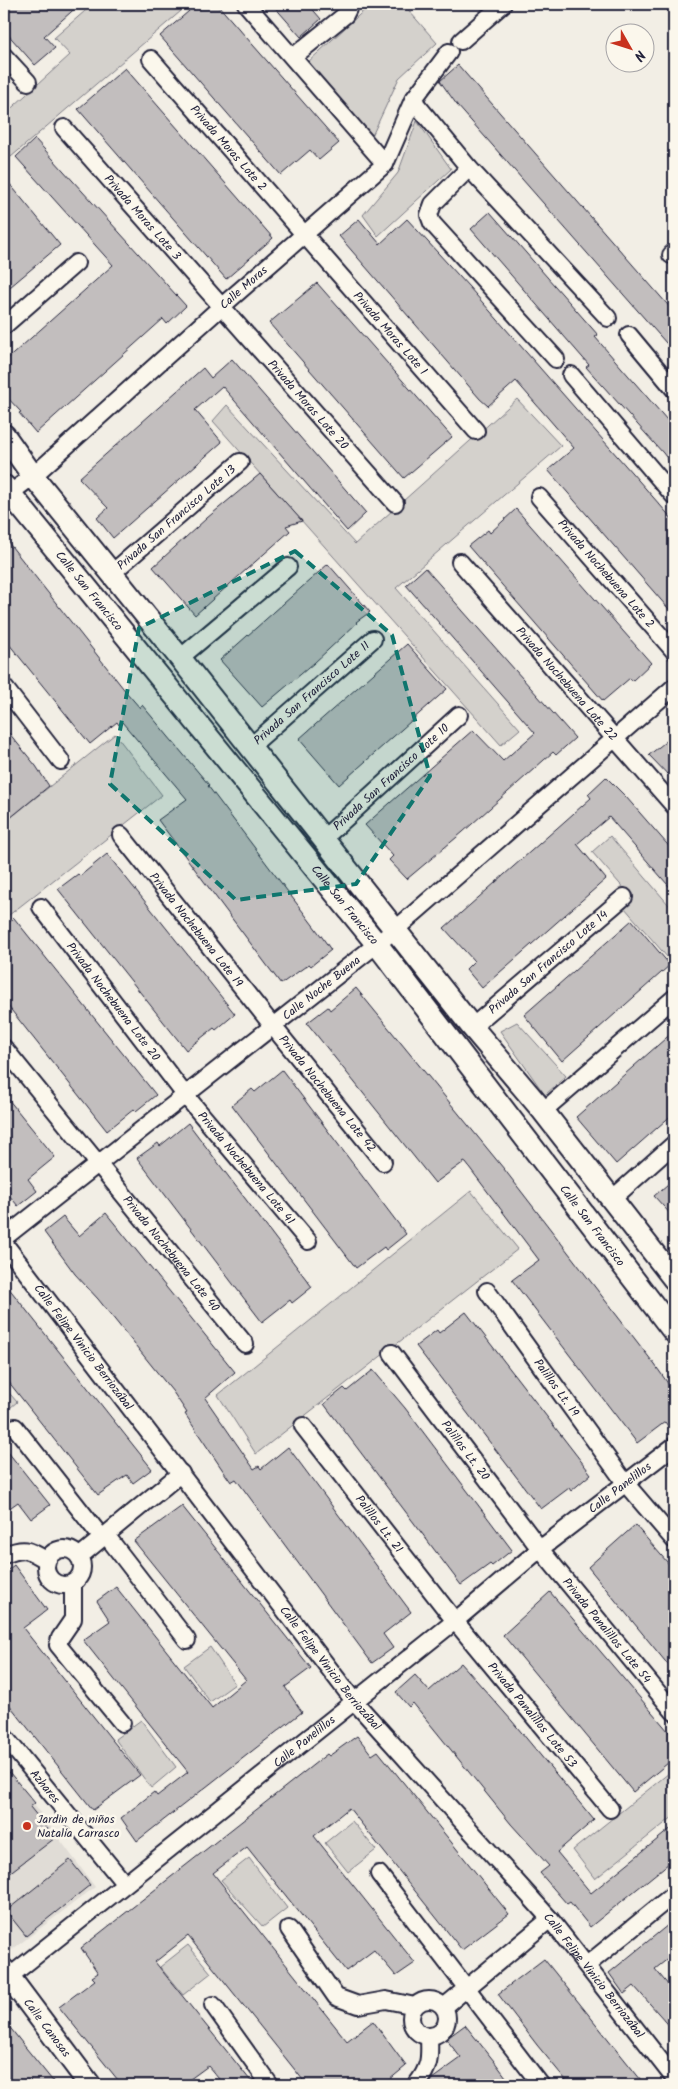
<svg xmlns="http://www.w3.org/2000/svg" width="678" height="2089" viewBox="0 0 678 2089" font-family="Kalam,sans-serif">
	<rect width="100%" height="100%" fill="#f2eee5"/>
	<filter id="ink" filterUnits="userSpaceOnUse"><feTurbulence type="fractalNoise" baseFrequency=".02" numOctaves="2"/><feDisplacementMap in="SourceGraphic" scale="10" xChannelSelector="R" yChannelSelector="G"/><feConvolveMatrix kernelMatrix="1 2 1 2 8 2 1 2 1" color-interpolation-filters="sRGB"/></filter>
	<g filter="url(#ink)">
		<polygon fill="#e0dcd6" points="4,1764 95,1887 9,1952 4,1946"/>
		<g fill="#d4d1cc" stroke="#7b7a84">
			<polygon points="93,4 174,4 181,11 11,157 4,147 4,115 70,55 54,38"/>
			<polygon points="371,4 403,4 437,43 399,78 371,138 307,63"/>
			<polygon points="417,121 451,169 378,236 363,215 398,173"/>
			<polygon points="517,399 561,446 396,588 520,729 501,745 213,421 227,405 355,544"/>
			<polygon points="115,734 162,795 4,919 4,823"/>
			<polygon points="610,836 674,911 674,965 624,907 633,899 592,852"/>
			<polygon points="517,1022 566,1076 545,1095 500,1031"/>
			<polygon points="471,1191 518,1249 256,1454 218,1395"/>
			<polygon points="4,1387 17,1402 4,1413"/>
			<polygon points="210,1647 235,1684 210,1702 184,1666"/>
			<polygon points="141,1720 176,1767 151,1788 115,1739"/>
			<polygon points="674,1769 674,1816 595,1879 573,1850"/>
			<polygon points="352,1821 376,1850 348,1872 325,1843"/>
			<polygon points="249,1858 287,1908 263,1927 221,1880"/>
			<polygon points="188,1945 211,1973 183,1995 160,1967"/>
		</g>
		<g fill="#c2bebe" stroke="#22223b">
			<polygon points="4,4 80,4 44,36 55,48 35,65 4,30"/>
			<polygon points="182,4 217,4 339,143 319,160 310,150 281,175 160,36 189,11"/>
			<polygon points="272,4 308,4 321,19 301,37"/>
			<polygon points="458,65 674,312 674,352 457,105 440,81"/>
			<polygon points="125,68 273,238 226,279 78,109"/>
			<polygon points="35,139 186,306 167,324 163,319 36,433 19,413 21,412 4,394 4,362 113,265 16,157"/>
			<polygon points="4,177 60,245 4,292"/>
			<polygon points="490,212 598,335 595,337 674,428 674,468 663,453 586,367 589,365 471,229"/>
			<polygon points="359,219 380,244 407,219 469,287 674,521 674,615 548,470 574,448 516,381 488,406 480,399 339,236"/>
			<polygon points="317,283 452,437 404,478 269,323"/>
			<polygon points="232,359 366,513 347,531 222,386 195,410 222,442 113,538 97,518 108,508 79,478 203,368 211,378"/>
			<polygon points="260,474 302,521 286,526 290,531 195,615 153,567 207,518"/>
			<polygon points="516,509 651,663 632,681 630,678 603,701 468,546 488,530 490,533"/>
			<polygon points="4,537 127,693 140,708 142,705 209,785 208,786 217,798 322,937 331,950 311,966 309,964 281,984 158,820 187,799 122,722 119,725 117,722 90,744 4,638"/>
			<polygon points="328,564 370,612 356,622 357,623 314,663 262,707 220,660"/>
			<polygon points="425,568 575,738 556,755 553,752 463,832 407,879 389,860 393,856 365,825 473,730 503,761 535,733 406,585"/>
			<polygon points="407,644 447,689 339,785 299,739"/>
			<polygon points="4,727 36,766 49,786 4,823"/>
			<polygon points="674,735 674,781 649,755"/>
			<polygon points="606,777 626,797 674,852 674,892 609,817 577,844 606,879 482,988 466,969 474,961 444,928 591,798 588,794"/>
			<polygon points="107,854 235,1014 216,1030 214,1028 186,1050 58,889 78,874 80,876"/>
			<polygon points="14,918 156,1095 136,1111 134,1109 107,1131 4,1001 4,927"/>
			<polygon points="632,920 670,965 562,1061 524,1015"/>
			<polygon points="356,988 504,1169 655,1365 674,1392 674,1434 665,1422 637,1443 512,1280 539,1260 466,1163 464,1162 435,1183 307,1023 328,1007 330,1010"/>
			<polygon points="674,1031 674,1113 616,1164 576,1117"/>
			<polygon points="282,1070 406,1234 386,1250 384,1247 356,1268 232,1105 252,1089 255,1092"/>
			<polygon points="4,1094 55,1157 28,1179 37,1191 18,1206 4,1189"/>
			<polygon points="188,1123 312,1287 292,1303 290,1300 262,1322 137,1158 158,1143 160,1146"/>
			<polygon points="674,1179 674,1218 654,1196"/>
			<polygon points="106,1213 235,1372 205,1398 254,1469 259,1466 261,1469 288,1447 411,1612 383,1634 393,1648 372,1663 236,1479 231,1482 226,1475 185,1414 187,1413 173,1392 98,1299 75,1274 44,1232 63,1217 79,1236"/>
			<polygon points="4,1282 152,1469 133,1483 127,1475 98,1495 4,1376"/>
			<polygon points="466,1312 591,1474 571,1491 569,1488 541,1509 416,1346 437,1330 439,1333"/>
			<polygon points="373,1370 405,1408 512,1550 492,1566 490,1564 461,1585 324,1404 344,1388 347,1391"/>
			<polygon points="4,1447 50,1505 31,1519 18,1502 4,1512"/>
			<polygon points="182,1506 311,1668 285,1687 302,1712 137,1841 121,1818 154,1792 157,1796 188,1772 83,1640 110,1621 97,1601 116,1587 212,1708 246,1680 134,1541"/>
			<polygon points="635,1525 674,1570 674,1672 588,1567"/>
			<polygon points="14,1565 47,1610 23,1628 140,1775 93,1810 4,1698 4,1573"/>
			<polygon points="550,1592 674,1738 674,1758 633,1792 503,1635"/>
			<polygon points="461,1663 512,1721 594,1820 557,1852 591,1893 674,1826 674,1859 590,1927 570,1902 567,1904 540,1873 549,1866 511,1824 413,1703 409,1707 396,1692 415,1675 429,1691"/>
			<polygon points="357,1736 372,1755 378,1751 509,1914 462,1950 349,1808 314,1836 415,1963 396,1976 374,1950 346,1971 247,1847 213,1873 347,2041 373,2021 406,2066 383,2085 307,2085 188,1936 155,1962 254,2085 224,2085 208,2066 182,2085 122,2085 59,2007 95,1980 92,1977 98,1973 81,1948 327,1754 329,1756"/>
			<polygon points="4,1766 35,1803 30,1807 55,1838 4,1877"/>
			<polygon points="70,1860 90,1885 26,1936 6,1911"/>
			<polygon points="674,1920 674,1954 655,1969 674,1992 674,2031 634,1986 624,1994 609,1973"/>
			<polygon points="544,1959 588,2014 645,2085 570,2085 537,2045 498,1994"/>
			<polygon points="4,2020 26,2048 56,2085 4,2085"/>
			<polygon points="465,2025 494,2061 512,2085 428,2085 432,2079 461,2058 446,2039"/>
		</g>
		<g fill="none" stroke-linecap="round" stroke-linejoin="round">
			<g stroke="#22223b" stroke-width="20">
				<g id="minor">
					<polyline points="246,4 385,164"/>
					<polyline points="461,41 503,4"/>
					<polyline points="4,56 28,82"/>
					<polyline points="293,57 345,15 348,9 347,4"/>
					<path id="s1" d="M151,59l325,372"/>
					<polyline points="413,100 469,168 608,318"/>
					<path id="s2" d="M64,128l331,375"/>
					<polyline points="469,168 433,204 429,215 432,223 556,359"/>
					<polyline points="671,255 674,252"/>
					<polyline points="4,326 76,263"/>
					<polyline points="629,335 674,389"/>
					<polyline points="571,375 674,496"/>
					<path id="s3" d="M539,497l135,154"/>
					<path id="s4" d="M4,498l29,-22 188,-169 164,-143 28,-64 36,-48"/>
					<path id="s5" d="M460,562l214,244"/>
					<path id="s6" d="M112,573l128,-111"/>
					<polyline points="180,658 288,567"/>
					<polyline points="4,687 61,761"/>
					<path id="s7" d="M250,747l123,-108"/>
					<path id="s8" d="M121,835l151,190 111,137"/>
					<path id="s9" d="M323,839l136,-124"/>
					<path id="s10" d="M41,907l144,188 123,146"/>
					<path id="s11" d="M472,1027l152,-130"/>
					<path id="s12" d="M4,1048l241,296"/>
					<polyline points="543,1111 674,998"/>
					<polyline points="611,1200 674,1144"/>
					<path id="s13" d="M4,1238l392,-309 278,-242"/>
					<path id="s14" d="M4,1243l350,458 196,218 124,159"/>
					<path id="s15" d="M487,1291l139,193 48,56"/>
					<path id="s16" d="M392,1353l148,196 134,163"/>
					<path id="s17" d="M303,1426l152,195 155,188"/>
					<polyline points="15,1427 102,1538"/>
					<polyline points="106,1535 187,1640"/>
					<circle cx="64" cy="1567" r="18"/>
					<path d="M4,1555c20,-8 24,-6 42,5"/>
					<polyline points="79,1557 181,1473"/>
					<polyline points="73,1584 73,1619 60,1638 58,1645 122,1723"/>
					<path id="s18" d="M4,1736l120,147"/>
					<polyline points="379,1874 541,2085"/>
					<polyline points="289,1929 336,1997 358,2005 386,2000 415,2006"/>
					<polyline points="587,1965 674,1894"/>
					<path id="s19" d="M4,1981l451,-360 85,-72 134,-103"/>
					<circle cx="429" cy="2018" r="18"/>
					<polyline points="213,2005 270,2085"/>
					<polyline points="444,2007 550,1919"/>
					<path d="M416,2085c14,-18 14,-26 13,-48"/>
				</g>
			</g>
			<g stroke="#22223b" stroke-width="25">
				<g id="tertiary">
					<polyline points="4,435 33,476 180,658 472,1027 543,1111 674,1279"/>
					<path id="s20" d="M4,486l372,457 298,389"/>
					<path id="s21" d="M4,1970l86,115"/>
				</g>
			</g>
			<use href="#minor" stroke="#fbf7ec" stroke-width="16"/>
			<use href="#tertiary" stroke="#fbf7ec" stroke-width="21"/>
		</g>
	</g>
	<path fill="#0f766e" fill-opacity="0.2" stroke="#0f766e" stroke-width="4" stroke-dasharray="10 6" stroke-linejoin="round" d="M295,551l97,84 38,141 -74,108 -120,16 -126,-116 29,-156z"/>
	<circle fill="#c8321e" stroke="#fbf7ec" stroke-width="2" cx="27" cy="1826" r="5"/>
	<g text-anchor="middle" stroke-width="5" stroke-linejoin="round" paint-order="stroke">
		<g font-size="12" fill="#22223b" stroke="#fbf7ec">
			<text dy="4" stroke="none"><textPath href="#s1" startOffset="118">Privada Moras Lote 2</textPath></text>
			<text dy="4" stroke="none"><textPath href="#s2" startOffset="119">Privada Moras Lote 3</textPath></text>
			<text dy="4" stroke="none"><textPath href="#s4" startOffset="319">Calle Moras</textPath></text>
			<text dy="4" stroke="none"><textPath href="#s1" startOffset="364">Privada Moras Lote 1</textPath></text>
			<text dy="4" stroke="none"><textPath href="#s2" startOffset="369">Privada Moras Lote 20</textPath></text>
			<text dy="4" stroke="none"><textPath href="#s6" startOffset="85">Privada San Francisco Lote 13</textPath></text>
			<text dy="4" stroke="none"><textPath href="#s3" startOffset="102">Privada Nochebuena Lote 2</textPath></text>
			<text dy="4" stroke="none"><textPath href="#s20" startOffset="135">Calle San Francisco</textPath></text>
			<text dy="4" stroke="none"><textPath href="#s5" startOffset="162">Privada Nochebuena Lote 22</textPath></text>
			<text dy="4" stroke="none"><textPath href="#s7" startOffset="82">Privada San Francisco Lote 11</textPath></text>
			<text dy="4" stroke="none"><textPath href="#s9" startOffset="92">Privada San Francisco Lote 10</textPath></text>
			<text dy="4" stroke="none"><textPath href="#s20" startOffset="540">Calle San Francisco</textPath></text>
			<text dy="4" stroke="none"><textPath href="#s8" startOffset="121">Privada Nochebuena Lote 19</textPath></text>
			<text dy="4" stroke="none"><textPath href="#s11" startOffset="100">Privada San Francisco Lote 14</textPath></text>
			<text dy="4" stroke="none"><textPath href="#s13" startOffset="404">Calle Noche Buena</textPath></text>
			<text dy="4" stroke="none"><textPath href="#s10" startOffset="119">Privada Nochebuena Lote 20</textPath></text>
			<text dy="4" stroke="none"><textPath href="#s8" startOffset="331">Privada Nochebuena Lote 42</textPath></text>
			<text dy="4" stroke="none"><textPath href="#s10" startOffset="332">Privada Nochebuena Lote 41</textPath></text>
			<text dy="4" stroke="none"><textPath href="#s20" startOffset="945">Calle San Francisco</textPath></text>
			<text dy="4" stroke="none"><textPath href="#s12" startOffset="265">Privada Nochebuena Lote 40</textPath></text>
			<text dy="4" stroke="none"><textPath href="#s14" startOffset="131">Calle Felipe Vinicio Berriozábal</textPath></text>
			<text dy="4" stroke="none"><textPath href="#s15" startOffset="119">Palillos Lt. 19</textPath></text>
			<text dy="4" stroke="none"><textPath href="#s16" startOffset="122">Palillos Lt. 20</textPath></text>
			<text dy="4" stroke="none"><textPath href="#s19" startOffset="789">Calle Panelillos</textPath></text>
			<text dy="4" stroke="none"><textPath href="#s17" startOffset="124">Palillos Lt. 21</textPath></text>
			<text dy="4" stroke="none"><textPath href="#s16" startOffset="351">Privada Panalillos Lote 54</textPath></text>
			<text dy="4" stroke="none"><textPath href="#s14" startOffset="536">Calle Felipe Vinicio Berriozábal</textPath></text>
			<text dy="4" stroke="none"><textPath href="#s17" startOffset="369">Privada Panalillos Lote 53</textPath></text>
			<text dy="4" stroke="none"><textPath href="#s19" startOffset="384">Calle Panelillos</textPath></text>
			<text dy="4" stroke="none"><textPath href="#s18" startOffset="65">Azhares</textPath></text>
			<text dy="4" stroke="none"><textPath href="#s14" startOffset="941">Calle Felipe Vinicio Berriozábal</textPath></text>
			<text dy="4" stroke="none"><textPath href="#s21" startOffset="72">Calle Canosas</textPath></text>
		</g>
		<g font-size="12" fill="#22223b" stroke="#fbf7ec" text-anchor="start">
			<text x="37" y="1823">Jardin de niños<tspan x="37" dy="14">Natalia Carrasco</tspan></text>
		</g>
	</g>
	<rect width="678" height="2089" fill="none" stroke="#fbf7ec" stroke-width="20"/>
	<rect x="10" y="10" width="658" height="2069" fill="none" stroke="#22223b" stroke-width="2" filter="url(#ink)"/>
	<g transform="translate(630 48) rotate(129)"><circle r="24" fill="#fbf7ec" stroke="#a4a2a5"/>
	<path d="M0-4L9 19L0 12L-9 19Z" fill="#c8321e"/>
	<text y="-8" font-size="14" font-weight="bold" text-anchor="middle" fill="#22223b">N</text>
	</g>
</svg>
